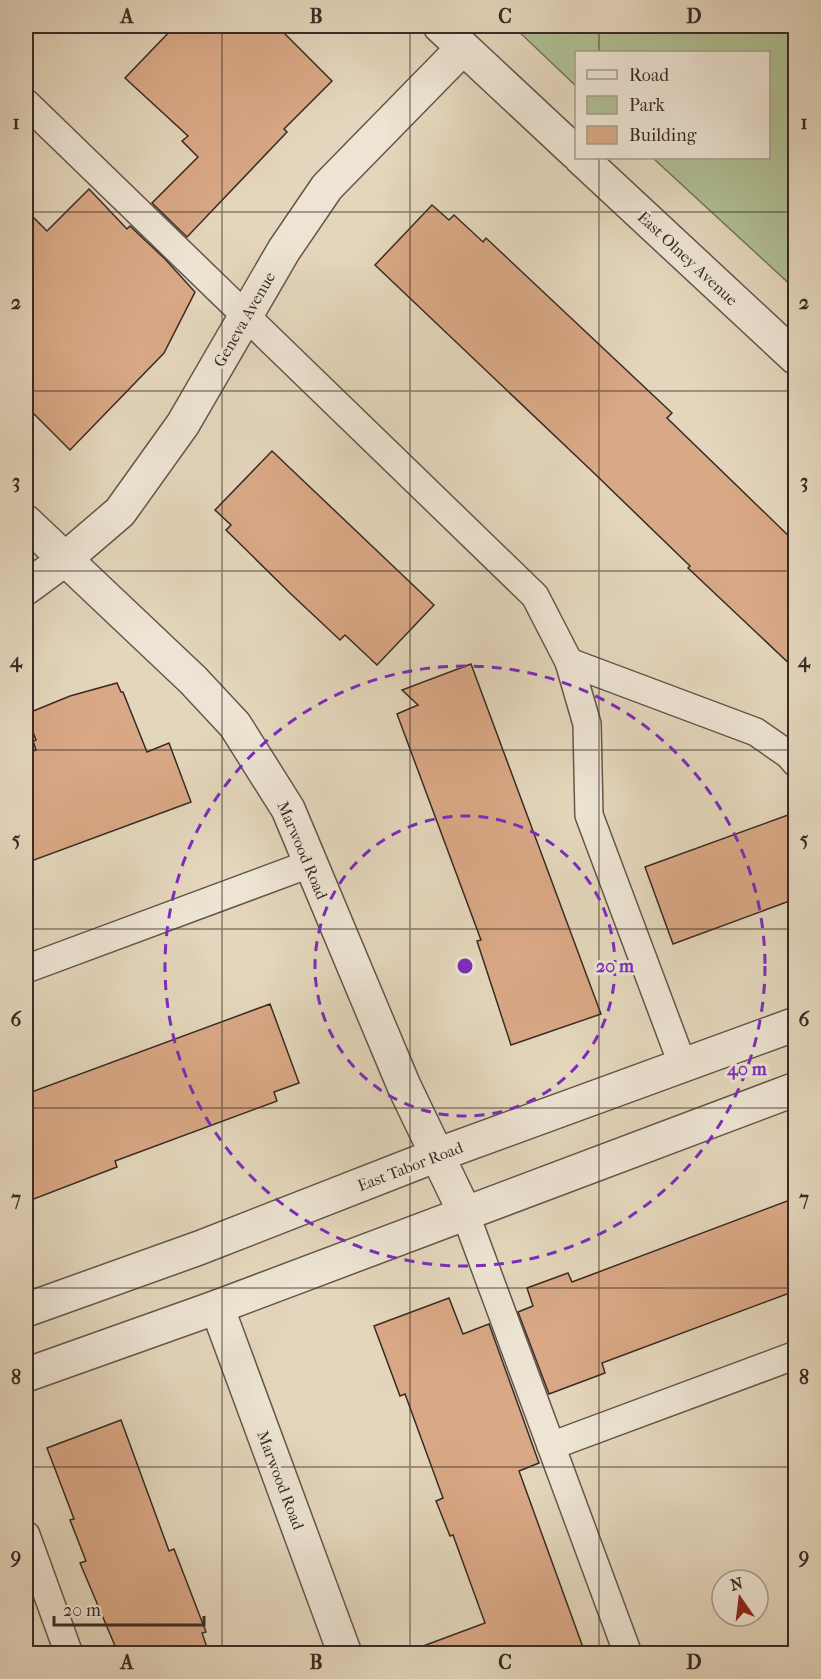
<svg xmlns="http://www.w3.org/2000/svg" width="821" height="1679" viewBox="0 0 821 1679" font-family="'IM FELL French Canon',serif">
	<rect width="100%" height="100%" fill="#e4d6bc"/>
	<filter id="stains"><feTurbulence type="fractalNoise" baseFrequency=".00333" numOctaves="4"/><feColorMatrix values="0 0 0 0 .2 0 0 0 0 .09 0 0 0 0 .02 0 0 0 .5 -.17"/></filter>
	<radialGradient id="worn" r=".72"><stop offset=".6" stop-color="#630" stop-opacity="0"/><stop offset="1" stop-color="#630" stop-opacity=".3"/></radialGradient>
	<polygon fill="#b0bf94" stroke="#74755c" stroke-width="1.5" points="513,26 795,26 795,289 653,158 768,158 768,52 576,52 576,86"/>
	<g fill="#d9a886" stroke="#392b25" stroke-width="1.5">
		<polygon points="175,26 277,26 332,81 284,129 287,132 187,237 152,203 198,157 182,141 188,136 125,78"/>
		<polygon points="89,189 127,229 130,226 165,259 195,292 164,353 70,450 26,406 26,210 47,231"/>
		<polygon points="432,205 449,220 454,215 483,242 486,238 672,413 667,418 795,542 795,669 688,568 690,566 595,474 375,265"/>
		<polygon points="272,451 434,605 377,665 345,635 340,640 292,595 226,530 231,525 215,510"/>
		<polygon points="471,664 601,1014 511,1045 477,941 481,940 397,714 418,705 402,690"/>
		<polygon points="117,683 121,692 123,692 147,752 169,743 191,802 26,863 26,753 36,750 33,741 36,740 26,714 70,696"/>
		<polygon points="788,815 795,836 795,899 673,944 645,867"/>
		<polygon points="270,1004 299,1083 274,1092 277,1101 115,1161 117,1167 26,1202 26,1094"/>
		<polygon points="795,1198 795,1291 602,1363 605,1373 549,1394 518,1312 533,1306 527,1288 568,1273 572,1282"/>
		<polygon points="449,1298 463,1334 489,1324 539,1463 519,1471 585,1653 416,1653 415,1649 485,1623 453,1535 450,1536 436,1501 443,1498 405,1394 400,1396 374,1326"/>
		<polygon points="121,1420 169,1551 174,1549 206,1632 202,1633 209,1653 118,1653 80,1563 86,1561 70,1520 74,1519 47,1448"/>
	</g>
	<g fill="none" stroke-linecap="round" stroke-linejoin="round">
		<g stroke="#64564b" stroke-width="30">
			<g id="service">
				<polyline points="26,103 535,596 569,662 587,724 589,815 683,1066"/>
				<polyline points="569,662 756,732 789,755 796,763"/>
				<polyline points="26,969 309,864"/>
				<polyline points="465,1213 628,1654"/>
				<polyline points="551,1446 796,1355"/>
				<polyline points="26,1535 69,1654"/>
			</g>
		</g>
		<g stroke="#64564b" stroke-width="36">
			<g id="minor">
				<polyline points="440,26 576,153"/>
				<polyline points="581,158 796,358"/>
				<polyline points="26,522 193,680 235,725 288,809 404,1086 465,1213"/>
				<polyline points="26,588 64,560 120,512 183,424 284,250 327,187 463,48"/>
				<polyline points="217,1307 345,1654"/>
			</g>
		</g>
		<g stroke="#64564b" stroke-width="36">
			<g id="tertiary">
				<polyline points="26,1310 199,1248 437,1155 796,1024"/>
				<polyline points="26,1375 217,1307 796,1089"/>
			</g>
		</g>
		<use href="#service" stroke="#ede4d3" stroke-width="27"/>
		<use href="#minor" stroke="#ede4d3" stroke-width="33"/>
		<use href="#tertiary" stroke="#ede4d3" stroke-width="33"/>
	</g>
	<path fill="none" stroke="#392b25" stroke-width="1.5" stroke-opacity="0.55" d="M222,26v1628M410,26v1628M599,26v26M599,158v1496M26,212h770M26,391h770M26,571h770M26,750h770M26,929h770M26,1108h770M26,1288h770M26,1467h770"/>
	<g fill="none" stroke="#7b2cbf" stroke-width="3" stroke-dasharray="10 8">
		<circle cx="465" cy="966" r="150"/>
		<circle cx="465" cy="966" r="300"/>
	</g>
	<g text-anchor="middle" stroke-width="6" stroke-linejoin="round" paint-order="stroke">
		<g font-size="16" fill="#392b25" stroke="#ede4d3">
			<text transform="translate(688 258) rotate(43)" y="6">East Olney Avenue</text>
			<text transform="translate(244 319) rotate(-60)" y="6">Geneva Avenue</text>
			<text transform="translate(303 850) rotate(67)" y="6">Marwood Road</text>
			<text transform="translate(410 1166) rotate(-21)" y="6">East Tabor Road</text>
			<text transform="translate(281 1480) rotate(69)" y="6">Marwood Road</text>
		</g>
	</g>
	<circle cx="465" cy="966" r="9" fill="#7b2cbf" stroke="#ede4d3" stroke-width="3"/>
	<g font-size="18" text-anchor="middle" font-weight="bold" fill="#7b2cbf" stroke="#ede4d3" stroke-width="6" stroke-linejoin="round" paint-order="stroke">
		<text x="615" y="972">20 m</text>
		<text x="747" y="1075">40 m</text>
	</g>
	<rect width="821" height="1679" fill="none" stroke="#e4d6bc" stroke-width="66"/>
	<rect x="575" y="51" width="195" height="108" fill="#ede4d3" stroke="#a59a8d" stroke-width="1.5"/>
	<rect x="587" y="70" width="30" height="9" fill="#ede4d3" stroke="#a59a8d" stroke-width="1.5"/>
	<text x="629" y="81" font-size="18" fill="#392b25">Road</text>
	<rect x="587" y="96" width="30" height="18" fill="#b0bf94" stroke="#a59a8d" stroke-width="1.5"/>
	<text x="629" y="111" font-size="18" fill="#392b25">Park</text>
	<rect x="587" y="126" width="30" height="18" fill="#d9a886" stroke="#a59a8d" stroke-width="1.5"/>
	<text x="629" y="141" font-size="18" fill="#392b25">Building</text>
	<g transform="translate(740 1598) rotate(346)"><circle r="28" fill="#ede4d3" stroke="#a59a8d" stroke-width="1.5"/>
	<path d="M0-4.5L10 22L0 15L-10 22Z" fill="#8f2418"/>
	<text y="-9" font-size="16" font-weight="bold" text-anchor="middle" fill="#392b25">N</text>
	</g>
	<path d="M54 1616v9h150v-9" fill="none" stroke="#392b25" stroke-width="3"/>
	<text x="63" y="1616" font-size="18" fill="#392b25" stroke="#ede4d3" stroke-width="4.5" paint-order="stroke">20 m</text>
	<rect x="33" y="33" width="755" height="1613" fill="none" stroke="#392b25" stroke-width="2"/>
	<g font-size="20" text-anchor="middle" font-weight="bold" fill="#392b25">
		<text x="127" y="23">A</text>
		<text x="316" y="23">B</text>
		<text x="505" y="23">C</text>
		<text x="694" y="23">D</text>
		<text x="16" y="129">1</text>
		<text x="804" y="129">1</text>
		<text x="16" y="309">2</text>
		<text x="804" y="309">2</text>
		<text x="16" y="488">3</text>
		<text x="804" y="488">3</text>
		<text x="16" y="667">4</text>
		<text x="804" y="667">4</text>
		<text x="16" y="846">5</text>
		<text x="804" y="846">5</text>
		<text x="16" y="1026">6</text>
		<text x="804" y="1026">6</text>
		<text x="16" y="1205">7</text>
		<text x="804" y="1205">7</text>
		<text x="16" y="1384">8</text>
		<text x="804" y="1384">8</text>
		<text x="16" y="1563">9</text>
		<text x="804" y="1563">9</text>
		<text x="127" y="1669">A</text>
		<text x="316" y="1669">B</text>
		<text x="505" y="1669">C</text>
		<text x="694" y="1669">D</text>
	</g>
	<rect width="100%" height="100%" filter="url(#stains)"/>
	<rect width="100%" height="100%" fill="url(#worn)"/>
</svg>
